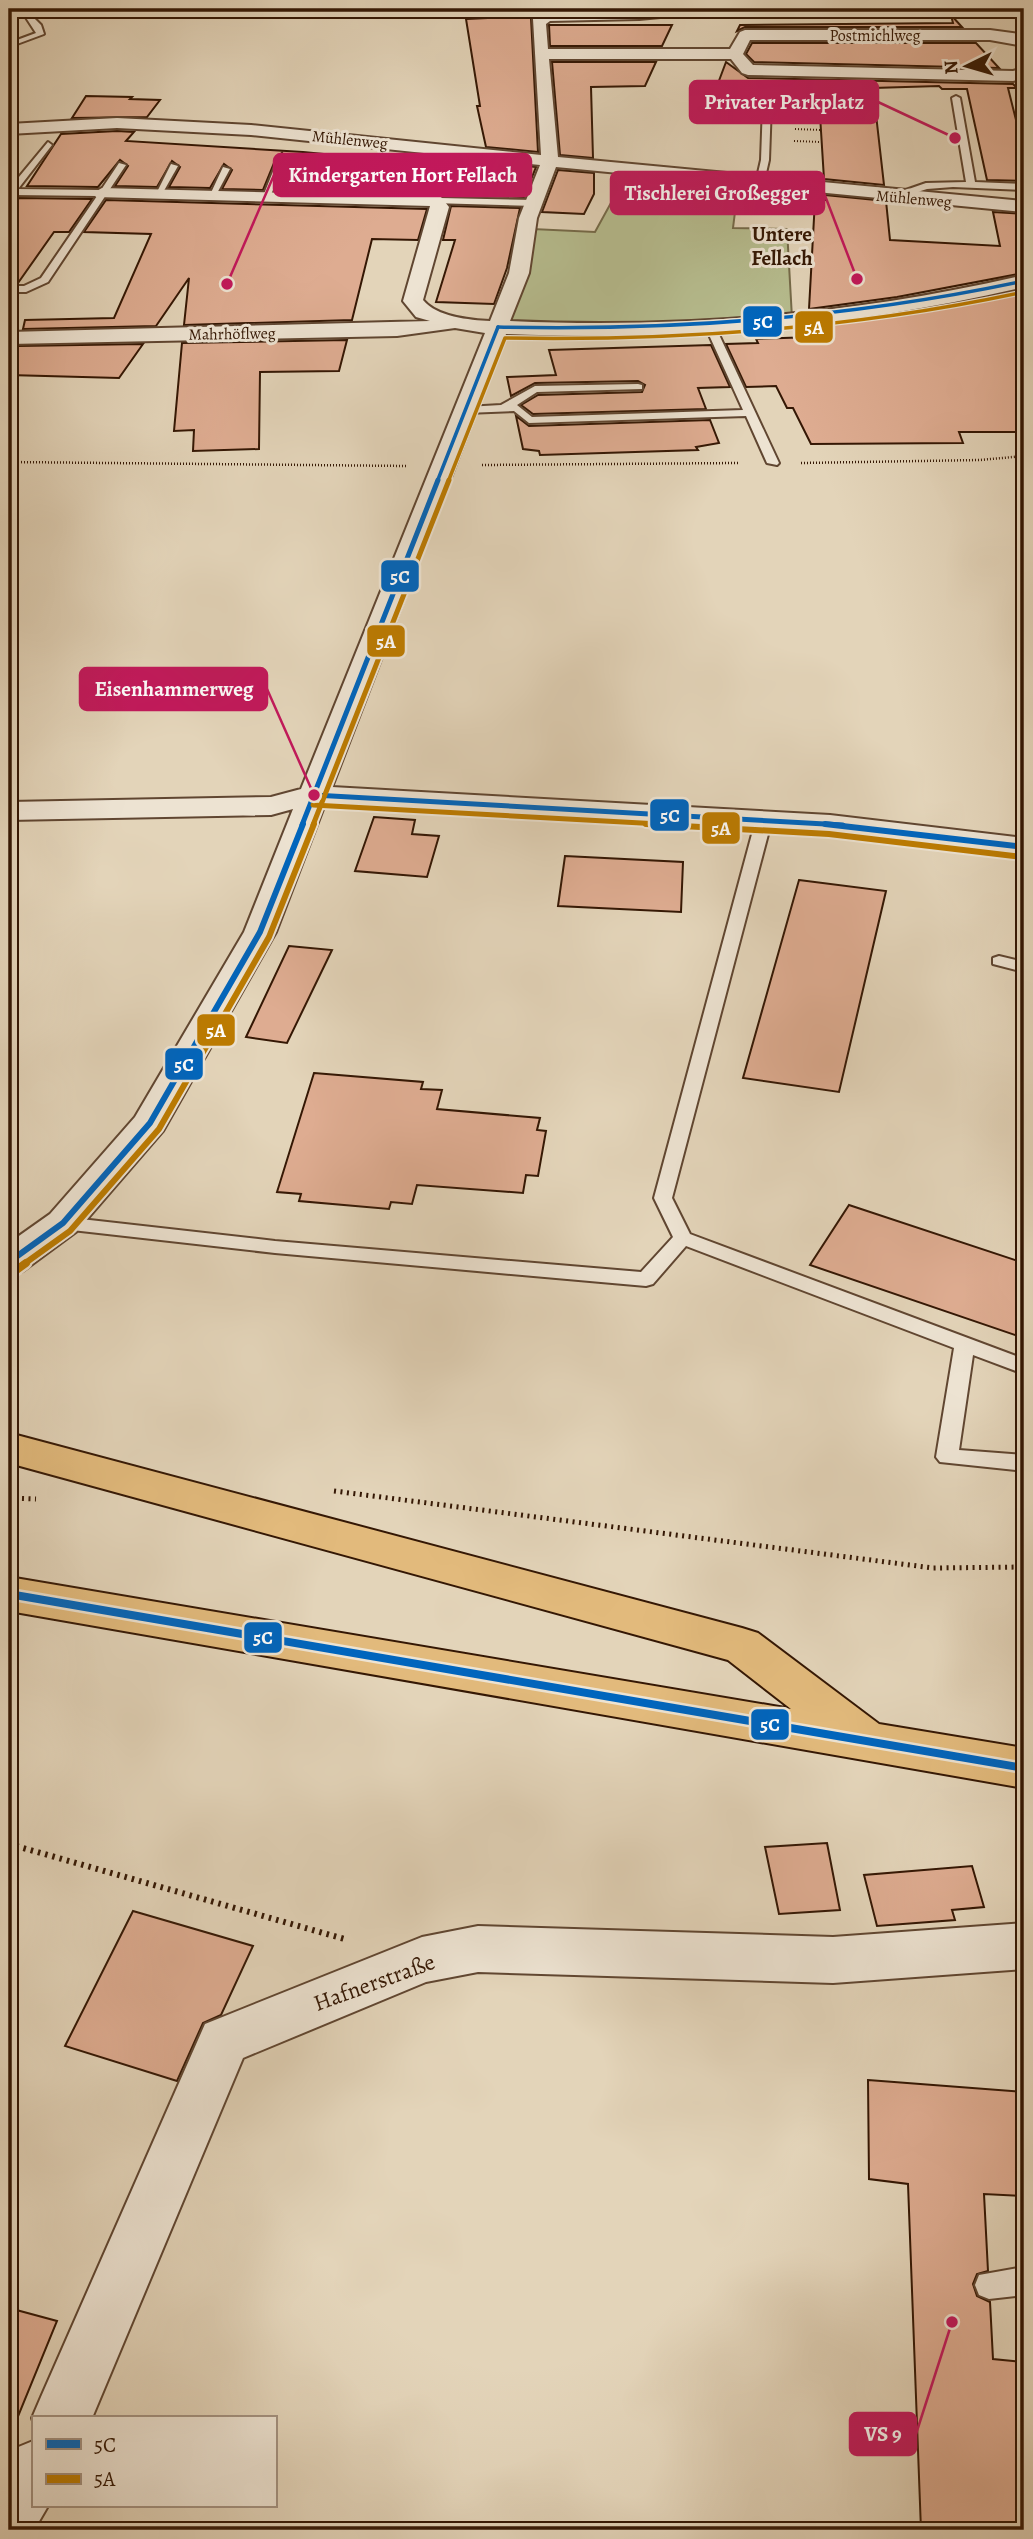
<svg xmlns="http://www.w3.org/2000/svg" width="1033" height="2539" viewBox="0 0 1033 2539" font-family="Alegreya,serif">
	<rect width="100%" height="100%" fill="#e3d4b9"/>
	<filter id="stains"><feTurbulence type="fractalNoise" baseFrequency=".00286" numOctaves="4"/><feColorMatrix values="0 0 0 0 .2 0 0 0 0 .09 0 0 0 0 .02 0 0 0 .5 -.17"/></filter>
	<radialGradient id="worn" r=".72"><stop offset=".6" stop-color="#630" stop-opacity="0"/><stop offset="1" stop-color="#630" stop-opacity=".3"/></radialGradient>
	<g fill="#b6bc8e" stroke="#756a49" stroke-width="2">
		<polygon points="689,9 1024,9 1024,11 646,15"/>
		<polygon points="629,170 759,182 737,196 733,228 787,229 792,318 688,326 506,325 528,277 533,229 595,232"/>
	</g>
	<g fill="#deac91" stroke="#341704" stroke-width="2">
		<polygon points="951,15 962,27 745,27 737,31 740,25 953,23"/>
		<polygon points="510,17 531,18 538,152 486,147 477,106 480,106 466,19"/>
		<polygon points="549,25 672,25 662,46 550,46"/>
		<polygon points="752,43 976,43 999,68 754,62 746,54"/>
		<polygon points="552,62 656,62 645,86 591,87 593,158 560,155"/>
		<polygon points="726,62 748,78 1013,84 1017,88 1008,88 1024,152 1024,181 987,180 967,89 942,89 939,86 873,88 884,185 824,179 819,99 714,94"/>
		<polygon points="86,96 132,97 130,99 160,100 147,117 72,118"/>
		<polygon points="117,131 134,132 126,141 303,152 491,170 489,162 536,167 524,197 443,195 446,187 439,180 432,186 431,194 393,193 396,181 389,174 382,180 380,193 335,192 341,175 333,171 323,191 276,190 288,160 282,153 276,158 263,190 222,189 232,170 224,164 210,188 169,187 180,167 172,161 157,187 115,186 128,166 120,160 98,187 27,186 61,134"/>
		<polygon points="558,170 594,173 594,194 584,214 542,212"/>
		<polygon points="825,195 886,201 890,240 1000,246 993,212 1024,214 1024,273 897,297 809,309 815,200 825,200"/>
		<polygon points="19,198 92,199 69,232 54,232 18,283 9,283 9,212"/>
		<polygon points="106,200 427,209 418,240 372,239 352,320 184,325 189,278 156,326 23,329 25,320 114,318 151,234 84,232"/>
		<polygon points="451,206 520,208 507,268 494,304 436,302 455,240 443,240"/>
		<polygon points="1024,290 1024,432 959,432 963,443 811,444 793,408 787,408 776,386 746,387 726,344 758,343 756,339 811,337 808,326 896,315"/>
		<polygon points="347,340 339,371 260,372 259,449 193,451 194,430 174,431 182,343"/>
		<polygon points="143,344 119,378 9,375 18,346"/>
		<polygon points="711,345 730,387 698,388 706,409 533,414 521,405 538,395 642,392 645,385 638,381 535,383 511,396 507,377 556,375 549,350"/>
		<polygon points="516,416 529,426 710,420 719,443 696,447 698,450 540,455 539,451 523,449"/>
		<polygon points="374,817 415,820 412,834 439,836 427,877 355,871"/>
		<polygon points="565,856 683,862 681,912 558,906"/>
		<polygon points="799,880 886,891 839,1092 743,1078"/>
		<polygon points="289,946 332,950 287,1043 246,1037"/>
		<polygon points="314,1073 423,1082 421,1089 442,1090 437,1109 540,1118 537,1130 546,1131 538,1176 526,1175 523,1193 417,1185 412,1204 391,1202 389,1209 299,1201 301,1194 277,1192"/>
		<polygon points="849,1205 1024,1263 1024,1338 810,1265"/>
		<polygon points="827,1843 840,1910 779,1914 765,1847"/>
		<polygon points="972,1866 984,1907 952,1910 955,1920 877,1926 864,1875"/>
		<polygon points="133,1911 253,1946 221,2015 203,2023 177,2081 65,2046"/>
		<polygon points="868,2080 1024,2092 1024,2196 984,2194 988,2271 977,2274 973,2284 977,2296 990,2302 993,2359 1024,2362 1024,2530 921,2530 908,2184 869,2179"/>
		<polygon points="9,2308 57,2321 10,2436 9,2435"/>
	</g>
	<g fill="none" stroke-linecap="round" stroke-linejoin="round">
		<g stroke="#604631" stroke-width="4">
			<g id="service">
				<polygon points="425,9 528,11 547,15 591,9 547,19 528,15 422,13"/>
				<polygon points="23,13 29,13 41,25 44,34 9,47 9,43 36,33"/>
				<polygon points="956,96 960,98 975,182 1024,184 1024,190 953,187 927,189 911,194 910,199 904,199 903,191 926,183 966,182 952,98"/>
				<polygon points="767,102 771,104 769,160 764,182 760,185 756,182 761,160 763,104"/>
				<polygon points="48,142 52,145 18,189 101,190 119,163 126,165 48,282 26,292 9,292 9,286 24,286 41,278 97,196 14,195 9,198 9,189"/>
				<polygon points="282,156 286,159 270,197 262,199 278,159"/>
				<polygon points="171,164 178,166 161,196 155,196"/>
				<polygon points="223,167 230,169 215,197 209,197"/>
				<polygon points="332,174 339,176 329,200 323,200"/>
				<polygon points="389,177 393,180 389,199 381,201 385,180"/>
				<polygon points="439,183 443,186 440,198 534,200 539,203 534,206 432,203 435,186"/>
				<polygon points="710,323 715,326 779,463 777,465 767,463 746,416 529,423 514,411 466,413 460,410 466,407 501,405 535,386 638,384 642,385 642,389 537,392 517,405 532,417 743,410 705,326"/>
				<polygon points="763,818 771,823 672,1198 690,1234 1024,1359 1024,1374 973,1355 959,1450 1024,1455 1024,1471 940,1462 936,1457 954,1348 686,1246 653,1284 646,1286 275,1253 63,1229 54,1223 63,1217 275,1241 641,1272 673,1237 654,1198 755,823"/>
				<polygon points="999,956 1024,962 1024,972 993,964 993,958"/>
				<polygon points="1024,2267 1024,2295 989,2299 979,2295 975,2285 979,2275"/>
			</g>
		</g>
		<g stroke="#604631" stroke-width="4">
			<g id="minor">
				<path d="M659,9h51l-7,4 -64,6 -89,2 -4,3 2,25h182l10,-17 5,-2h245l30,4 4,1v11l-34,-6h-240l-7,14 10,11 260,6 11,-3v10l-11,3 -265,-6 -6,-2 -11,-14h-182l9,98 466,44v11l-468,-45 -19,51 -8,55 -19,48c173,8 346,-7 514,-46v12c-170,40 -344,54 -518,47l-174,453 498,28 194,23v18l-194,-23 -505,-29 -49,128 -113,199 -87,101 -53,39 -14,4v-32l41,-29 85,-97 109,-185 49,-123 -22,6 -262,5v-18l262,-5 30,-8 184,-456 -30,-5 -58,8 -388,8v-12l421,-11 -14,-4 -13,-16 27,-95 -334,-9 -3,-4 9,-5 339,9 8,10 -26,93c14,17 46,20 67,21l19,-48 10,-55 21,-53 -289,-30 -134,-7 -108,6v-10l108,-6 134,7 290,30 -8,-136 14,-6z"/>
				<polygon points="1024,1923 1024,1969 833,1983 478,1972 426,1982 243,2058 92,2418 33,2418 33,2421 32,2418 41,2397 205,2024 422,1937 478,1926 833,1937"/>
				<polygon points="33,2441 33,2506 48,2506 34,2530 9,2530 9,2455 11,2450"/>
			</g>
		</g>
		<g stroke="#341704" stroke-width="4">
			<polygon id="primary" points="9,1433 742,1628 758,1633 879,1724 1024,1748 1024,1788 9,1611 9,1577 791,1709 728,1660 9,1463"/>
		</g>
		<g stroke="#341704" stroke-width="2" stroke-dasharray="1 2" stroke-linecap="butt">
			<polyline points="795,114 820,115"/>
			<polyline points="795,129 821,130"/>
			<polyline points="794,141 821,142"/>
		</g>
		<g stroke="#341704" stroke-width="2.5" stroke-dasharray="1 2" stroke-linecap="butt">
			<polyline points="9,462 407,466"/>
			<polyline points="801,463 980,460 1024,456"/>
			<polyline points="482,465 739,463"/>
		</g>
		<g stroke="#341704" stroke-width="5" stroke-dasharray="2 4.5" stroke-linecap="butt">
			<polyline points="334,1491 933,1568 1024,1567"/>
			<polyline points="9,1498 36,1499"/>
		</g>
		<polyline stroke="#341704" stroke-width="6" stroke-dasharray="2.5 5" stroke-linecap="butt" points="9,1844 348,1940"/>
		<use href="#service" fill="#ede3d2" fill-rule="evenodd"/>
		<use href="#minor" fill="#ede3d2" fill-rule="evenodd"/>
		<use href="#primary" fill="#e2ba7c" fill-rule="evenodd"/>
		<g stroke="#ede3d2" stroke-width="6">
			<g id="bus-1-far3">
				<path d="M498,327c178,4 352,-9 526,-46"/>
				<polyline points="437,482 498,327"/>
			</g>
		</g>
		<g stroke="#ede3d2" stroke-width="9">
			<g id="bus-1-far2">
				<polyline points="314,795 843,825"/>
				<polyline points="302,825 438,480"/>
			</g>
		</g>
		<g stroke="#ede3d2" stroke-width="10">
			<g id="bus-1-far1">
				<polyline points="825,824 1024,847"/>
				<polyline points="9,1262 63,1223 150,1123 260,932 303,824"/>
			</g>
		</g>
		<g stroke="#ede3d2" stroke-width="13">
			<polyline id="bus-1" points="9,1594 1024,1768"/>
		</g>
		<g stroke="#ede3d2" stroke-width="6">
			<path id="bus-2-far3" d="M448,482l57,-144c176,3 347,-9 519,-46"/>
		</g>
		<g stroke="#ede3d2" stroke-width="9">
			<g id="bus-2-far2">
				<polyline points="313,805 678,825"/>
				<polyline points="313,825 449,480"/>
			</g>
		</g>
		<g stroke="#ede3d2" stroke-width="10">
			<g id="bus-2-far1">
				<polyline points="646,824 829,834 1023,857"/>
				<polyline points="24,1264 70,1231 159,1129 269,937 314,824"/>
			</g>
		</g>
		<g stroke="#ede3d2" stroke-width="13">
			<polyline id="bus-2" points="15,1271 26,1263"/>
		</g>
		<use href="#bus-1-far3" stroke="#0065bd" stroke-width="3.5"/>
		<use href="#bus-1-far2" stroke="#0065bd" stroke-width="5"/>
		<use href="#bus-1-far1" stroke="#0065bd" stroke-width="6"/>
		<use href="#bus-1" stroke="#0065bd" stroke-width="8"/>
		<use href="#bus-2-far3" stroke="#bc7b01" stroke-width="3.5"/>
		<use href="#bus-2-far2" stroke="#bc7b01" stroke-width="5"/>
		<use href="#bus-2-far1" stroke="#bc7b01" stroke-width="6"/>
		<use href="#bus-2" stroke="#bc7b01" stroke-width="8"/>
	</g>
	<g text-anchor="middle" stroke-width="6" stroke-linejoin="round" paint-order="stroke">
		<g font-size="16" fill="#341704" stroke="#ede3d2">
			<text x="875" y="41">Postmichlweg</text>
			<text transform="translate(350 139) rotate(6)" y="6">Mühlenweg</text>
			<text transform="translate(914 198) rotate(5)" y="6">Mühlenweg</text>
			<text transform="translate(232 333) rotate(-1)" y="6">Mahrhöflweg</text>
		</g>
		<g font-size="21" font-weight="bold" fill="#341704" stroke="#ede3d2">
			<text x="782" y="241">Untere<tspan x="782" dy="24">Fellach</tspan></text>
		</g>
		<g font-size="23" fill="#341704" stroke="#ede3d2">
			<text transform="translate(374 1982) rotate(-20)" y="8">Hafnerstraße</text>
		</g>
	</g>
	<path fill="none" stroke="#c2185b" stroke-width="2.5" d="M955 138L878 102M227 284L274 175M857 279L824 193M314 795L267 689M952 2322L916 2434"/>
	<g fill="#c2185b" stroke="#ede3d2" stroke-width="2.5">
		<circle cx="955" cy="138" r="7"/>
		<circle cx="227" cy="284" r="7"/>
		<circle cx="857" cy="279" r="7"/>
		<circle cx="314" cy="795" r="7"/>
		<circle cx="952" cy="2322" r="7"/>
	</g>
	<g fill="#c2185b" stroke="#c2185b" stroke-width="2.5">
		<rect x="690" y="81" width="188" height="42" rx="7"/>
		<rect x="274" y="154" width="257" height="42" rx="7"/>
		<rect x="611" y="172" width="213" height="42" rx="7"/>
		<rect x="80" y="668" width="187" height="42" rx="7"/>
		<rect x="850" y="2413" width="66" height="42" rx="7"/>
	</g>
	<g font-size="21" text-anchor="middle" font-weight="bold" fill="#fff">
		<text x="784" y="109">Privater Parkplatz</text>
		<text x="403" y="182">Kindergarten Hort Fellach</text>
		<text x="717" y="200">Tischlerei Großegger</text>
		<text x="174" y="696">Eisenhammerweg</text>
		<text x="883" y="2441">VS 9</text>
	</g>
	<g stroke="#ede3d2" stroke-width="2.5">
		<rect x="742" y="305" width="41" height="33" rx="7" fill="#0065bd"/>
		<rect x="794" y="310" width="40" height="34" rx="7" fill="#bc7b01"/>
		<rect x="380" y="559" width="40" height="34" rx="7" fill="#0065bd"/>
		<rect x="366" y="624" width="40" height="34" rx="7" fill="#bc7b01"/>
		<rect x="649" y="798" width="41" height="34" rx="7" fill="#0065bd"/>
		<rect x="701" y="811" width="40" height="34" rx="7" fill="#bc7b01"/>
		<rect x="196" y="1013" width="40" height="34" rx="7" fill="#bc7b01"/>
		<rect x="164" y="1047" width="40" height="34" rx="7" fill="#0065bd"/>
		<rect x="243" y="1621" width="40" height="33" rx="7" fill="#0065bd"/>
		<rect x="750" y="1708" width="40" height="33" rx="7" fill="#0065bd"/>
	</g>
	<g font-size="19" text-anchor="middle" font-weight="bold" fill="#fff">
		<text x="763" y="328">5C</text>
		<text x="814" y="334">5A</text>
		<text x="400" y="583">5C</text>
		<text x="386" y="648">5A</text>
		<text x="670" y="822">5C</text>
		<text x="721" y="835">5A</text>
		<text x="216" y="1037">5A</text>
		<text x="184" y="1071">5C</text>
		<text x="263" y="1644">5C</text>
		<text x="770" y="1731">5C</text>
	</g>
	<rect width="1033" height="2539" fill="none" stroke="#e3d4b9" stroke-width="35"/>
	<rect x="10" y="10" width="1012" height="2518" fill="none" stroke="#341704" stroke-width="3.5"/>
	<rect x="18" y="18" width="998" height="2504" fill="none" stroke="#341704" stroke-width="2"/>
	<rect x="32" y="2416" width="245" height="91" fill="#ede3d2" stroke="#a39180" stroke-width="2"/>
	<rect x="46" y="2439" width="35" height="10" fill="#0065bd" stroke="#a39180" stroke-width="2"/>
	<text x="94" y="2452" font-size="21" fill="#341704">5C</text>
	<rect x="46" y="2474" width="35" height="10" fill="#bc7b01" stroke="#a39180" stroke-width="2"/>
	<text x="94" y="2486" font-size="21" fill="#341704">5A</text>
	<g transform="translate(967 66) rotate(265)" stroke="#ede3d2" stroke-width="5" paint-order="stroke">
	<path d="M0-5L12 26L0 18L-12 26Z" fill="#341704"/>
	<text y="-10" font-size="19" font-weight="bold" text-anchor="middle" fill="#341704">N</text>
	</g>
	<rect width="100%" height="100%" filter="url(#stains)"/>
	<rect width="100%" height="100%" fill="url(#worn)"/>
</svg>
